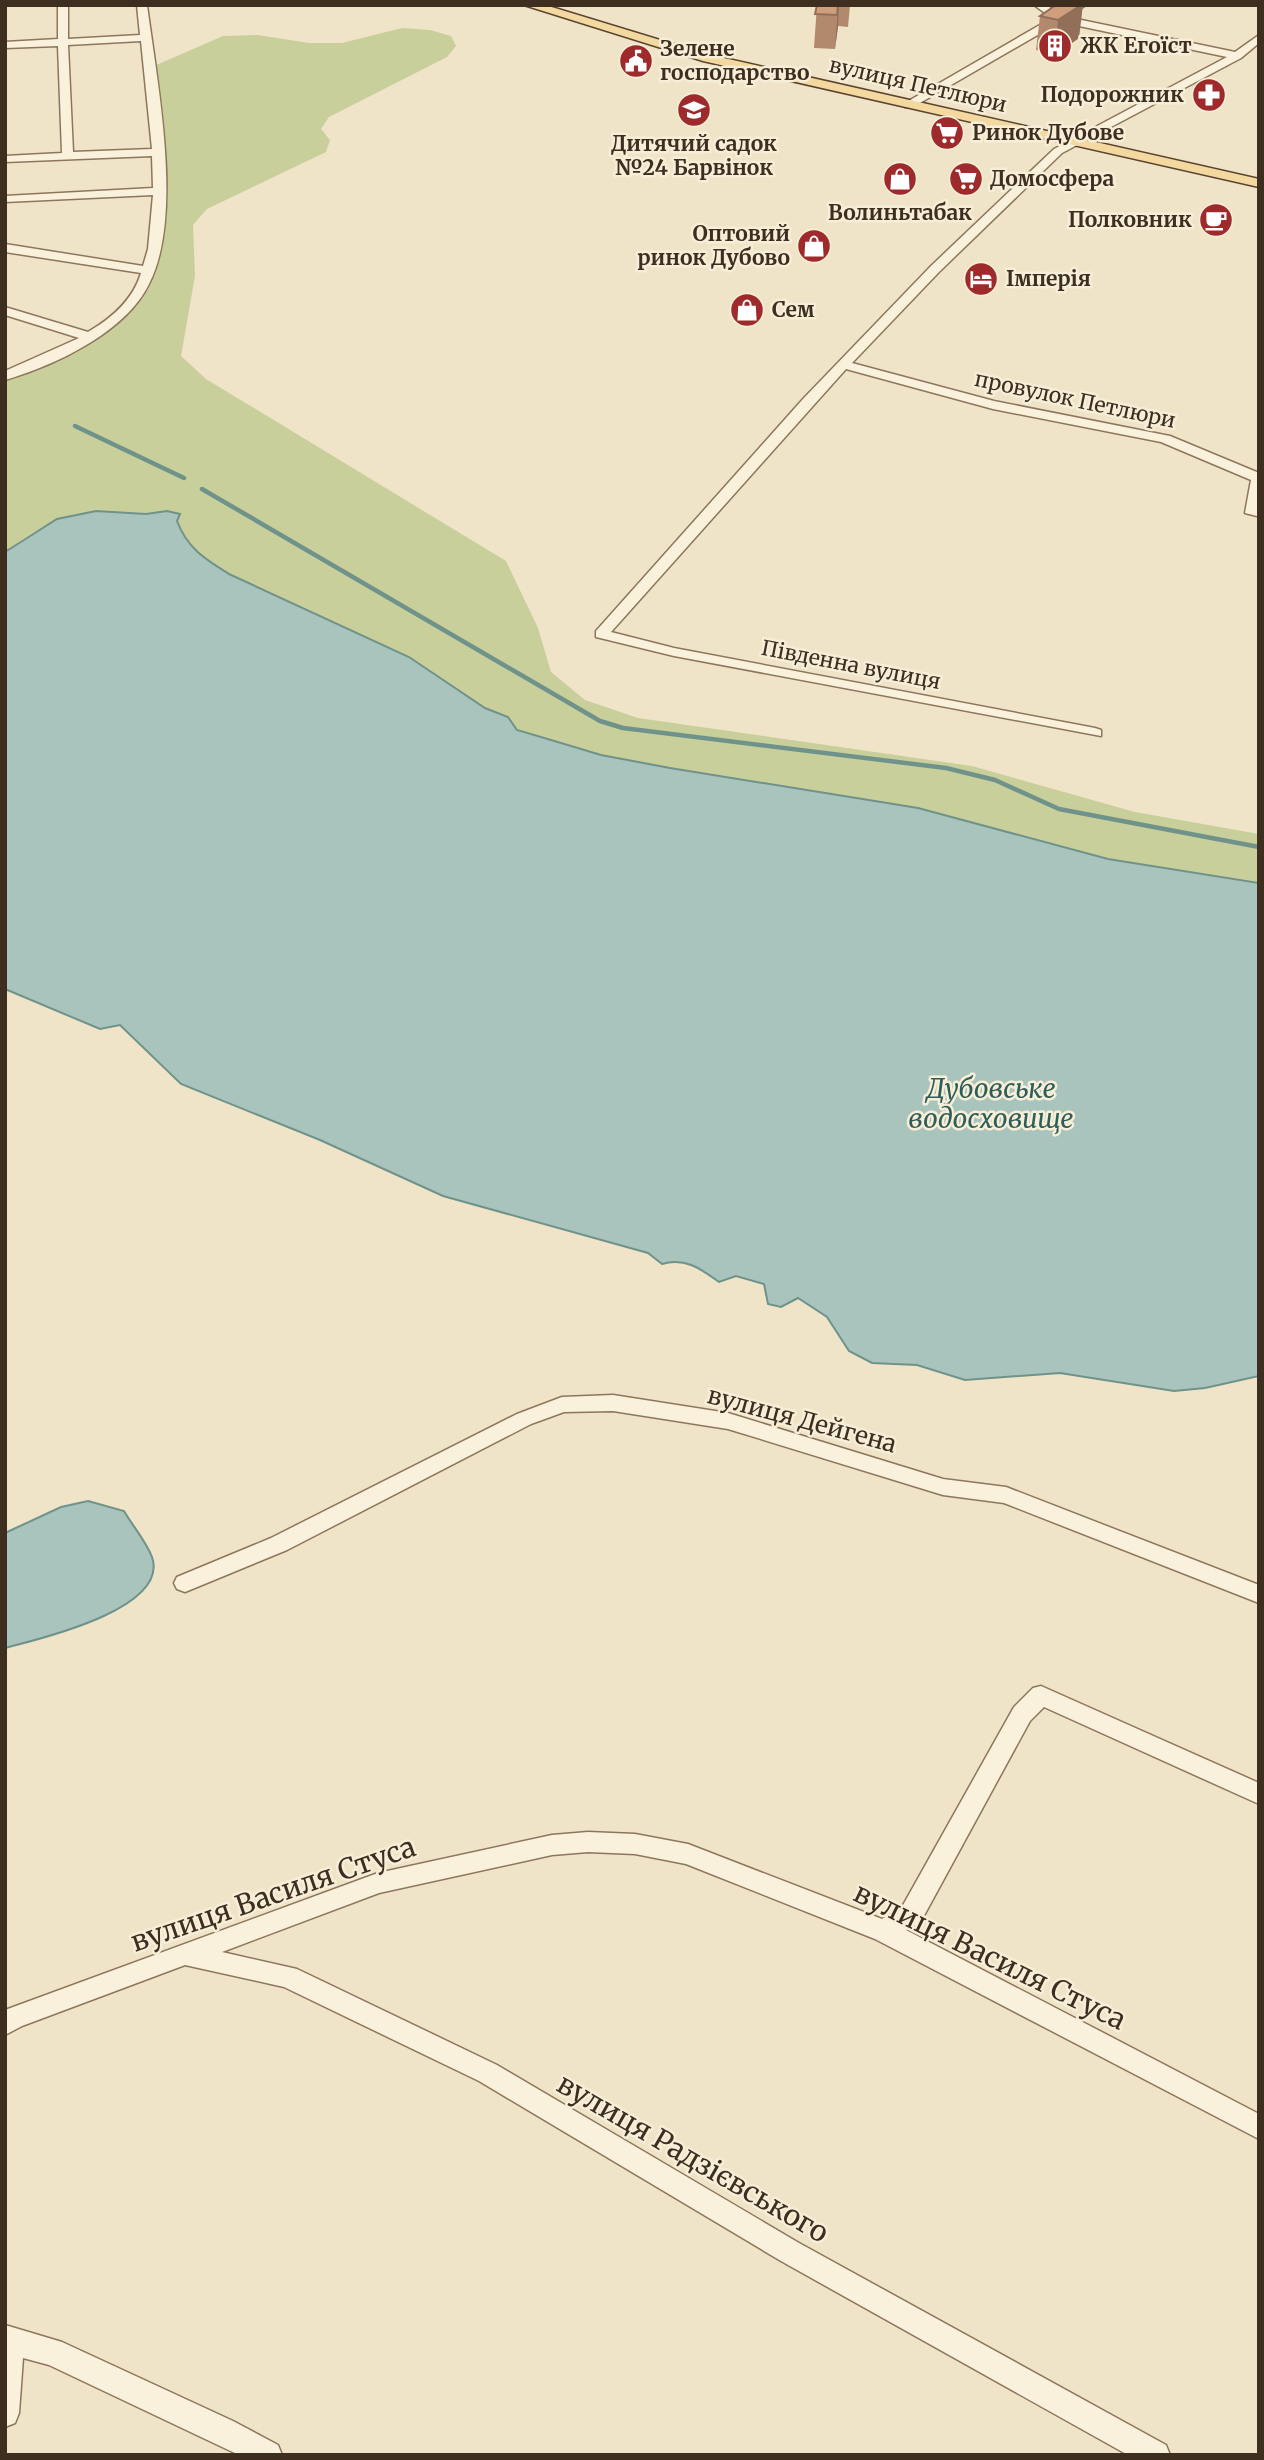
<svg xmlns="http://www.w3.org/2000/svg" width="1264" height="2460" viewBox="0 0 1264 2460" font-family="Merriweather,serif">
	<rect width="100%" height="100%" fill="#f0e4c8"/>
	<path fill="#c9cf9b" d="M402,28l28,2 21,6 5,10 -9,11 -118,60 -8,12 9,11 -4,12 -119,57 -14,16 2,51 -14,80 25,23 300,182 32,67 13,44 34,28 53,18 334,48 163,46 124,22v49l-151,-24 -190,-51 -248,-40 -69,-13 -50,-15 -34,-10 -9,-13 -23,-9 -76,-51 -180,-83c-24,-15 -42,-26 -52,-53l3,-7c-14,-4 -24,0 -38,-1 -59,-3 -89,2 -137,39v-175c43,-17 96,-33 128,-67 54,-55 28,-175 21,-244l69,-30 35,-1 51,8h33z"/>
	<g fill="#a9c4bc" stroke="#6f938a" stroke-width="2">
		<path d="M96,511l50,3 21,-3 13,3 -3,7c10,27 28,38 52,53l180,83 76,51 23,9 9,13 34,10 50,15 69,13 248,40 190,51 151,24v493l-54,12 -31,3 -114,-18 -95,7 -48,-15 -45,-2 -23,-12 -22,-34 -29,-19 -17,9 -13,-3 -4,-20 -28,-8 -17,6c-18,-13 -34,-25 -57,-18l-14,-11 -205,-57 -123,-56 -139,-56 -61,-59 -20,4 -95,-40v-437l52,-33z"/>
		<path d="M88,1501l36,10c8,14 22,30 28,46 18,52 -113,82 -147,91v-115l56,-26z"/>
	</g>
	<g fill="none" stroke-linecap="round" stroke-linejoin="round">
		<g stroke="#6f938a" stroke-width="4.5">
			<polyline points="75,426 184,478"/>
			<polyline points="202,489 600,721 623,728 946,768 995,780 1059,809 1259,847"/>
		</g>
		<g stroke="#8d765c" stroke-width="3">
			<g id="minor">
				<path d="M58,5h10v34l72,-4 -3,-30h10c10,77 37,211 2,279 -23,48 -95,82 -144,96v-9l74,-33 -74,-23v-8l83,25c24,-14 45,-32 53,-59l-136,-21v-8l138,22 5,-17 5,-54 -148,7v-6l148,-8 -1,-32 -147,6v-6l57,-3 -4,-107 -53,2v-6l53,-3zM141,41l11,108 -79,3 -5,-107z"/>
				<polygon points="1034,5 1046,5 1059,13 1073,5 1086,5 1067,17 1235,52 1259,35 1259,43 1241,58 1062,153 939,272 852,363 994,401 1170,436 1259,473 1257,516 1245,513 1251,480 1161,442 993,409 846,369 611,632 674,648 1095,728 1101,730 1101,736 674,656 596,637 596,631 803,399 931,266 1054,149 1227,57 1060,22 913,107 905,107 905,103 1052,18"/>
				<polygon points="613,1395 728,1413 943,1479 1006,1487 1259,1585 1259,1603 1004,1503 943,1495 728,1429 613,1411 564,1412 531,1424 287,1550 185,1592 177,1589 174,1583 177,1577 271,1538 517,1414 562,1397"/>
				<polygon points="1041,1686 1259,1783 1259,1804 1044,1707 1030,1721 920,1923 906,1930 1259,2114 1259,2139 875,1939 686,1864 635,1854 588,1852 552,1855 379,1893 222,1952 297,1969 497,2065 799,2243 1166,2445 1170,2455 1128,2455 781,2261 479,2081 284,1987 185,1965 22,2026 5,2035 5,2010 378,1873 552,1835 588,1832 635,1834 688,1844 882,1919 902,1907 1014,1707 1033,1688"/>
				<polygon points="5,2325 62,2342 233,2421 278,2445 282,2455 239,2455 49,2365 23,2358 19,2413 15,2423 5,2427"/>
			</g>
		</g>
		<g stroke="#5b4430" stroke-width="3">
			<polygon id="major" points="524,5 545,5 706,54 1259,179 1259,187 703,61"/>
		</g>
		<use href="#minor" fill="#faf1dc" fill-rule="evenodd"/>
		<use href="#major" fill="#f3d9a0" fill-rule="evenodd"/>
	</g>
	<g fill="#b2896c">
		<polygon points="817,5 850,5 848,27 838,26 835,49 814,48"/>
		<polygon points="1056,5 1079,38 1055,55 1036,50 1040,16"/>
	</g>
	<g fill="#916f58">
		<polygon points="838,5 839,5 838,27 835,49"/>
		<polygon points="1081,5 1083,5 1079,38 1055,55 1058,20"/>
	</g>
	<g fill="#cf9f7d" stroke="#916f58" stroke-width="2">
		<polygon points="817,5 838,5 837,15 815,14"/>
		<polygon points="1056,5 1081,5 1058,20 1040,16"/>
	</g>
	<defs>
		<g id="building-disc" transform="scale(1.75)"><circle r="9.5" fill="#9e2a2b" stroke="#f7eed8"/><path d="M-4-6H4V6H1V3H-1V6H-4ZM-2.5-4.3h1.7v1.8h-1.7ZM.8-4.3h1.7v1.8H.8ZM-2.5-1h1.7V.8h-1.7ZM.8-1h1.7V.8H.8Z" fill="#fff"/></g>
		<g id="civic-disc" transform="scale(1.75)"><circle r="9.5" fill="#9e2a2b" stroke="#f7eed8"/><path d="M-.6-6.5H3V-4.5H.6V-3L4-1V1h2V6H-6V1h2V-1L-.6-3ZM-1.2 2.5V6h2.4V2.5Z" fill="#fff"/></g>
		<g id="pharmacy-disc" transform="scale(1.75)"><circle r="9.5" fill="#9e2a2b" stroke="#f7eed8"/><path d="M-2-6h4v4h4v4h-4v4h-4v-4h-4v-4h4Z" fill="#fff"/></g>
		<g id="school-disc" transform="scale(1.75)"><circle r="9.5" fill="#9e2a2b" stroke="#f7eed8"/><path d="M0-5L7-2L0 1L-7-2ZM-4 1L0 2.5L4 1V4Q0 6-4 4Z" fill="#fff"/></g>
		<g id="supermarket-disc" transform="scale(1.75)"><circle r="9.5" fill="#9e2a2b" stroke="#f7eed8"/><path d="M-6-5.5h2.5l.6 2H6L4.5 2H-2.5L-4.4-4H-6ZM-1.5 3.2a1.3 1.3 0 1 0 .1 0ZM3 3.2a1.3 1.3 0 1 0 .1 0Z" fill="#fff"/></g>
		<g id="shop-disc" transform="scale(1.75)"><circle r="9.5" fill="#9e2a2b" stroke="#f7eed8"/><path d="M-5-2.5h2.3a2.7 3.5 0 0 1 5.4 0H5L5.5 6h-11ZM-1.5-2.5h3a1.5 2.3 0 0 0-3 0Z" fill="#fff"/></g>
		<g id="cafe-disc" transform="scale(1.75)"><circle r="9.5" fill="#9e2a2b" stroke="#f7eed8"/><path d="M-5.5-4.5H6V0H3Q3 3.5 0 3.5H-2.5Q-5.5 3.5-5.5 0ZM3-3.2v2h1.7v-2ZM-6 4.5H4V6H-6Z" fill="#fff"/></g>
		<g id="hotel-disc" transform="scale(1.75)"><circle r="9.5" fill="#9e2a2b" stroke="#f7eed8"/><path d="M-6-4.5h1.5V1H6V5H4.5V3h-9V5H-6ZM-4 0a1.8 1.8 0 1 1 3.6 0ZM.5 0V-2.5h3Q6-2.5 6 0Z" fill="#fff"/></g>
	</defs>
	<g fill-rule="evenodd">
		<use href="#building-disc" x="1055" y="46"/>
		<use href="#civic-disc" x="636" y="61"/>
		<use href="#pharmacy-disc" x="1209" y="95"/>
		<use href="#school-disc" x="694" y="110"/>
		<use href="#supermarket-disc" x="947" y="133"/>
		<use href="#shop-disc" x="900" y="179"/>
		<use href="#supermarket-disc" x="966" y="179"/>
		<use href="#cafe-disc" x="1216" y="220"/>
		<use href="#shop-disc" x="814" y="246"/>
		<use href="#hotel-disc" x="981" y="279"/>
		<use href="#shop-disc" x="747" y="310"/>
	</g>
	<g text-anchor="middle" stroke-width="5" stroke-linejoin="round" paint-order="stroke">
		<g font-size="21" font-weight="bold" fill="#3d2e20" stroke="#f7eed8" text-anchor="start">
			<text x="1080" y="53">ЖК Егоїст</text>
			<text x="660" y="56">Зелене<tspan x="660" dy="24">господарство</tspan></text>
			<text x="1184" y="102" text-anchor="end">Подорожник</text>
			<text x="972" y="140">Ринок Дубове</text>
			<text x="694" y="151" text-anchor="middle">Дитячий садок<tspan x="694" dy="24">№24 Барвінок</tspan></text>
			<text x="990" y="186">Домосфера</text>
			<text x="900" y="220" text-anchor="middle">Волиньтабак</text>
			<text x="1192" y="227" text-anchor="end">Полковник</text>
			<text x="790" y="241" text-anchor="end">Оптовий<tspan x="790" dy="24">ринок Дубово</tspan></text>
			<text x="1006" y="286">Імперія</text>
			<text x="772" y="317">Сем</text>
		</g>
		<g font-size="21" fill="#3d2e20" stroke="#f7eed8">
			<text transform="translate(918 85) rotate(13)" y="7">вулиця Петлюри</text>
			<text transform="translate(1075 400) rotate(12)" y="7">провулок Петлюри</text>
			<text transform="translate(851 665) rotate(11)" y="7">Південна вулиця</text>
		</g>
		<g font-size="24" fill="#3d2e20" stroke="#f7eed8">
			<text transform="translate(802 1420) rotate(15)" y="8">вулиця Дейгена</text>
		</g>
		<g font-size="26" font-style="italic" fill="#2f5d5a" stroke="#f7eed8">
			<text x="991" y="1098">Дубовське<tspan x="991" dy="30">водосховище</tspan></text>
		</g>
		<g font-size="28" fill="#3d2e20" stroke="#f7eed8">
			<text transform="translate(273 1894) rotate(-19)" y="10">вулиця Василя Стуса</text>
			<text transform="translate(990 1956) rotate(26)" y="10">вулиця Василя Стуса</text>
			<text transform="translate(693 2158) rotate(30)" y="10">вулиця Радзієвського</text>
		</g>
	</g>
	<rect width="1264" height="2460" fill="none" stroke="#3d2e20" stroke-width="14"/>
</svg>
